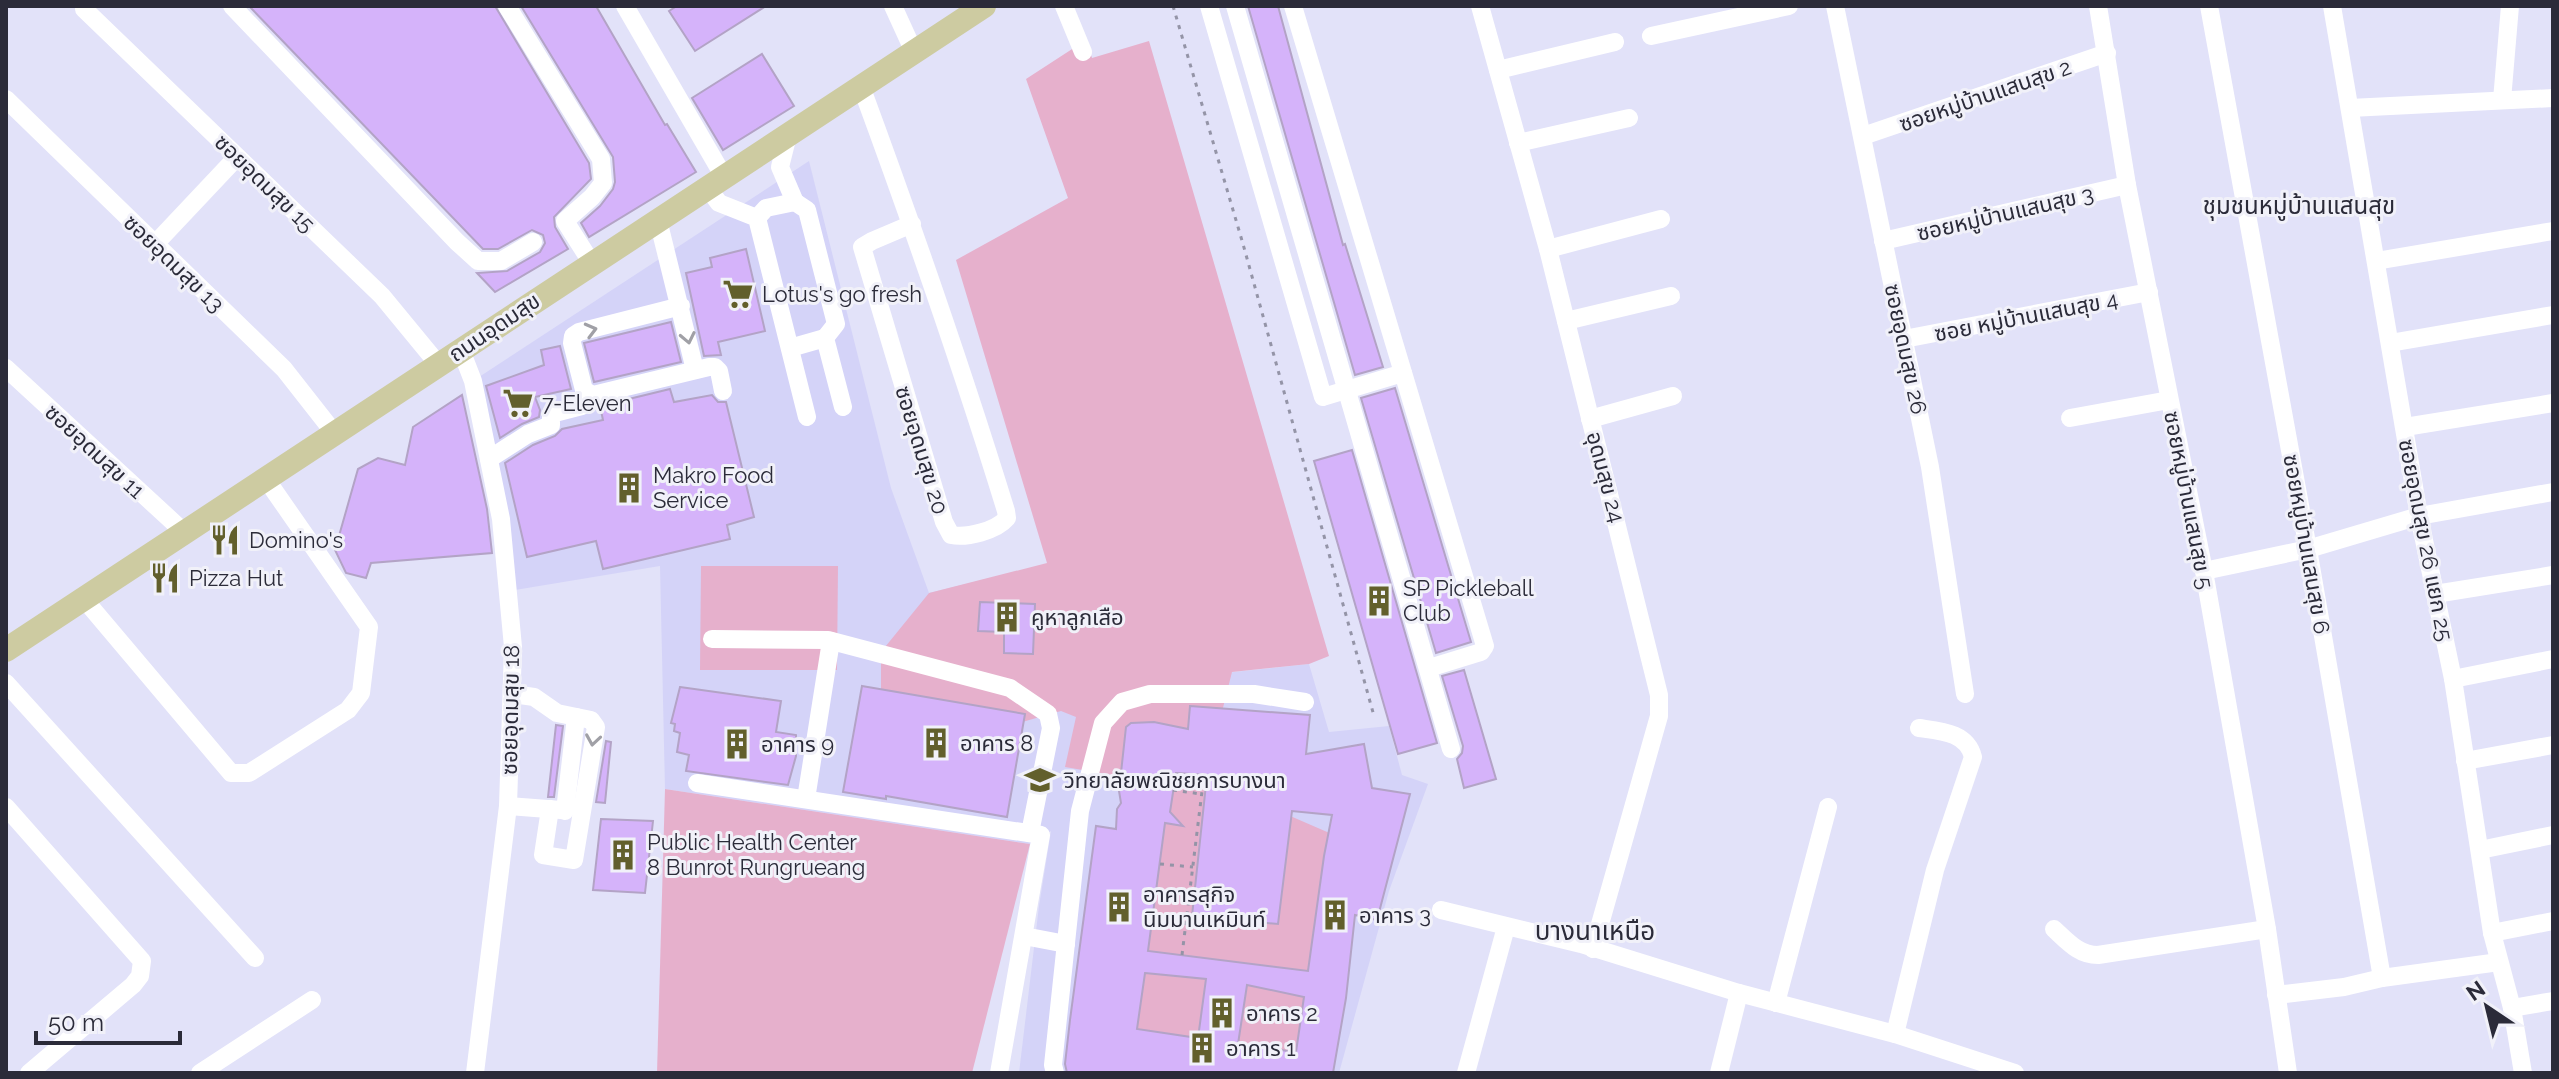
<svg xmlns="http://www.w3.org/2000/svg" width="2559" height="1079" viewBox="0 0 2559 1079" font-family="Raleway,'Noto Sans Thai',sans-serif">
	<rect width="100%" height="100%" fill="#e2e2f9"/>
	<polygon fill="#d4d3f8" points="809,161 891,488 929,593 1040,566 1073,689 1309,664 1329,732 1389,726 1402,775 1428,784 1389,891 1339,1073 1019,1073 1039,906 1051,831 1030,844 665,789 660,566 515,590 479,377"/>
	<g fill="#e6b0cc">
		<polygon points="1086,40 1092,58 1149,41 1329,656 1309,664 1232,672 1205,779 1341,838 1307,1054 1129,1030 1159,783 1065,767 1076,717 1061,711 1015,724 881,703 881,652 929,593 1047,563 956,260 1068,198 1026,79"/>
		<polygon points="701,566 838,566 837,670 700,670"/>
		<polygon points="665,789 1030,844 972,1073 657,1073"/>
	</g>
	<g fill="#d5b3fa" stroke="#b3a3c6" stroke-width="2" fill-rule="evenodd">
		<polygon points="249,6 495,6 589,163 591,179 554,217 555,227 568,249 495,292 477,273 507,271 540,252 545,243 543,235 532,230 498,249 483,249"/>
		<polygon points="521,6 596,6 665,125 667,124 696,172 589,237 581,223 600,206 613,189 615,182 613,157"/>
		<polygon points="677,6 766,6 695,51 669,11"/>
		<polygon points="1248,6 1278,6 1343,245 1345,244 1383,367 1355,375"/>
		<polygon points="762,54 794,106 723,150 692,98"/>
		<polygon points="746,249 765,331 718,342 721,355 704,356 686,273 712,267 710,258"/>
		<polygon points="671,322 681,362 594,382 584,343"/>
		<polygon points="560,346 571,389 535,397 540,410 539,417 522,424 500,438 486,386 544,365 541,350"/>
		<polygon points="1395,388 1471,642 1436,653 1361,398"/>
		<polygon points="670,389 674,402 712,395 718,402 726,402 754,517 727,525 730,539 603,569 596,541 527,557 505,463 533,445 555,436 562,429 603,420 600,406"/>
		<polygon points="462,395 487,509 492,553 371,563 366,578 346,573 335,550 358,469 378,458 405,465 413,427"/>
		<polygon points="1352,450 1437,743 1398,754 1314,461"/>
		<polygon points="980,602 1035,604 1033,654 1004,653 1004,632 978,631"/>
		<polygon points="1464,670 1496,779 1464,788 1457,759 1462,753 1463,746 1442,676"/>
		<polygon points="862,686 1025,714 1007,817 886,796 886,799 843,792"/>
		<polygon points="680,687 781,701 776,732 796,735 796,756 788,785 686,771 689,755 677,752 680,733 674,731 675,724 671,723"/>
		<path d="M1190,706l120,9 -4,39 58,-10 8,44 38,6 -33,126 -22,-5 -9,83 -13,75h-266l-2,-9 5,-44 26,-194 20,3 1,-20 4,-6 -2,-12 7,-64 5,-4 23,-1 34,7zM1176,773l31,2 -15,141 86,8 14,-113 40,4 -8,41 -16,115 -160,-20 17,-128 18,3 -13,-14zM1145,973l61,6 -8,59 -61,-9zM1247,985l57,12 -8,55 -58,-8z"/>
		<polygon points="556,725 563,726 554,797 548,797"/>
		<polygon points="606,741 611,742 605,803 596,802"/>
		<polygon points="601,819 653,821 645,893 593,890"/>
	</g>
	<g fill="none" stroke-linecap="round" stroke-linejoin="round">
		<g stroke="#9494a7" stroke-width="3" stroke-dasharray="4 6" stroke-linecap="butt">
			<polyline points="1173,6 1243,244 1374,716"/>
			<polyline points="1106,782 1120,784"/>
			<polyline points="1173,790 1201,794"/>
			<polyline points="1160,864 1193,867"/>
			<polyline points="1182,955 1204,775"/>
		</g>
		<g stroke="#fff" stroke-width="18">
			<polyline points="232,6 457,242 478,261 501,261 533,242"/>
			<polyline points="507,6 601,159 603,183 592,197 565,221 591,262"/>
			<polyline points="625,6 724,177"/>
			<polyline points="893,6 914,52"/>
			<polyline points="1064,6 1083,52"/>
			<polyline points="1209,6 1323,397 1403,373"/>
			<polyline points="1235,6 1451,749"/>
			<polyline points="1293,6 1485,646 1481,652 1429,668"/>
			<polyline points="1480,6 1548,249 1659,695 1659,716 1593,949"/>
			<polyline points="1835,6 1930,467 1965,694"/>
			<polyline points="2098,6 2127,185 2204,571 2267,929 2288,1073"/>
			<polyline points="2209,6 2308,549 2382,978 2344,987 2276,995"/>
			<polyline points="2332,6 2419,516 2453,679 2492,933 2512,1008 2523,1073"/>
			<polyline points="84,9 382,296 438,364"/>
			<polyline points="1651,36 1789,6"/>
			<polyline points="1498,70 1615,42"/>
			<path d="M861,86c52,141 101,282 145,425l1,7c-11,13 -40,20 -56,17l-7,-13 -82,-275 10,-6 40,-17"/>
			<polyline points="6,99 284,369 335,434"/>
			<polyline points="2502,100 2510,6"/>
			<polyline points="2350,108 2553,98"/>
			<polyline points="788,135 780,167 795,202"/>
			<polyline points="1863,136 2107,53"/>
			<polyline points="1518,143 1629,118"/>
			<polyline points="707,187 719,203 757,218 807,417"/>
			<polyline points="757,218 766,208 795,202 807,210 836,324 825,338 843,407"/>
			<polyline points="658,220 695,370"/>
			<polyline points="1883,241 2127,185"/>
			<polyline points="155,244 237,157"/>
			<polyline points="1548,249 1661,219"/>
			<polyline points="2376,261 2553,231"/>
			<polyline points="681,306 579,332 573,336 572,343 584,390 593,395 709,367 715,367 719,371 723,391"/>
			<polyline points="1566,321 1671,296"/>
			<polyline points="1904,339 2149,292"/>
			<polyline points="2390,343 2553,315"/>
			<polyline points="790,348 825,338"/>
			<polyline points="461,350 473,381 501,519 513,647 508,806 475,1073"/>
			<polyline points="6,368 185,533"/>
			<polyline points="2070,418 2169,400"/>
			<polyline points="1590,419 1673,396"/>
			<polyline points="2405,427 2553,403"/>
			<polyline points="489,459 528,434 551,425 551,414 582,406 593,395"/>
			<polyline points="2204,571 2308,549 2419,516 2553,492"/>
			<polyline points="2435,594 2553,575"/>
			<polyline points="84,599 231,773 249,773 348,710 361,693 369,627 266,479"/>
			<polyline points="712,639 828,640 1010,688 1048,714 1051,728 1030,833"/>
			<polyline points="2453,679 2553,659"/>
			<polyline points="6,683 255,958"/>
			<polyline points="513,694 534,697 557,713 591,720 596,727 574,860 543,855 550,809"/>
			<polyline points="2465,761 2553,745"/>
			<polyline points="697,783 1041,835 999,1073"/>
			<polyline points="806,799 831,641"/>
			<polyline points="508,806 561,810"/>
			<polyline points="6,807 142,961 140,976 133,985 29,1073"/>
			<polyline points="565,811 576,717"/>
			<polyline points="2480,850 2553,835"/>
			<polyline points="1441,910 1581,944 1739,993 1895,1034 2015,1073"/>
			<path d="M2054,929c14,13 25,26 44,26l169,-26"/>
			<polyline points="2492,933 2553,921"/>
			<polyline points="1024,936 1066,944"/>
			<polyline points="2382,978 2499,962"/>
			<polyline points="1776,1003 1828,807"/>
			<polyline points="2512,1008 2553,1001"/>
			<path d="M1895,1034l40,-164 38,-113c-6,-25 -33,-26 -54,-29"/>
			<polyline points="200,1073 312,1000"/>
			<polyline points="1055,1073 1053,1065 1080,811 1103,723 1122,702 1150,694 1254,694 1305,702"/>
			<polyline points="1466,1073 1506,927"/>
			<polyline points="1719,1073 1739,993"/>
		</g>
		<polyline stroke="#cdcba1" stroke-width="24" points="6,650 984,6"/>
	</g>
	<defs><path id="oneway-chevron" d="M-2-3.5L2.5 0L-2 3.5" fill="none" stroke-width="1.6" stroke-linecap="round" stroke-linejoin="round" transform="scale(2)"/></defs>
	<g stroke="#a0a0a6">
		<use href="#oneway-chevron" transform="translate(591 330) rotate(-15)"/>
		<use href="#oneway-chevron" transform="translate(688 338) rotate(78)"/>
		<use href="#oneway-chevron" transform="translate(593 740) rotate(99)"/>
	</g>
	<defs>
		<g id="supermarket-bare" transform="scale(2.4)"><path d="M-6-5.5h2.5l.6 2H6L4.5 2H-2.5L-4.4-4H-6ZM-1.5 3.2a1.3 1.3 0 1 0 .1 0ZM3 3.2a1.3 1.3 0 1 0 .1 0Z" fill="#625f2c" stroke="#f1f1f9" stroke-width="2.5" paint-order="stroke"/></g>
		<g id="building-bare" transform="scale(2.4)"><path d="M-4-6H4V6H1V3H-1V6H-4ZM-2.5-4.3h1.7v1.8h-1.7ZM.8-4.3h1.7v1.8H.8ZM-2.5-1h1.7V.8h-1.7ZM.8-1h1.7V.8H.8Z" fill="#625f2c" stroke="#f1f1f9" stroke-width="2.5" paint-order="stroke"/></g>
		<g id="restaurant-bare" transform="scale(2.4)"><path d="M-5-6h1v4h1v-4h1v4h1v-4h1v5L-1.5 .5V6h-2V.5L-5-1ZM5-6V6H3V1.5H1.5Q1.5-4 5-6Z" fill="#625f2c" stroke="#f1f1f9" stroke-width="2.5" paint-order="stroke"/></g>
		<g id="university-bare" transform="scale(2.4)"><path d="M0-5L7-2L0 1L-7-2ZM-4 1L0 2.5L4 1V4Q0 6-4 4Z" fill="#625f2c" stroke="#f1f1f9" stroke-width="2.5" paint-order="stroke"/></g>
	</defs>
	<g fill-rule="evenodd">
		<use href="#supermarket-bare" x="738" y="294"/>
		<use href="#supermarket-bare" x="518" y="403"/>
		<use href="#building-bare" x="629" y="488"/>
		<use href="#restaurant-bare" x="225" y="540"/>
		<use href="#restaurant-bare" x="165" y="578"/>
		<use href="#building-bare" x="1379" y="601"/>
		<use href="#building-bare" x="1007" y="617"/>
		<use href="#building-bare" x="936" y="743"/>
		<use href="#building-bare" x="737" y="744"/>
		<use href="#university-bare" x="1040" y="780"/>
		<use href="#building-bare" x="623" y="855"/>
		<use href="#building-bare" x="1119" y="907"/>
		<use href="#building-bare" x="1335" y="915"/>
		<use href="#building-bare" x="1222" y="1013"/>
		<use href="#building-bare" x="1202" y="1048"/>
	</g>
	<g text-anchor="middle" stroke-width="6" stroke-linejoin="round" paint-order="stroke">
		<g font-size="22" fill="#2b2b39" stroke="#f1f1f9">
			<text transform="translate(1985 95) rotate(-19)" y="8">ซอยหมู่บ้านแสนสุข 2</text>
			<text transform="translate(265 183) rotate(44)" y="8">ซอยอุดมสุข 15</text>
			<text transform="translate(2005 213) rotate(-13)" y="8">ซอยหมู่บ้านแสนสุข 3</text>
			<text transform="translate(174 263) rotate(44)" y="8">ซอยอุดมสุข 13</text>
			<text transform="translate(2026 316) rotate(-11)" y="8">ซอย หมู่บ้านแสนสุข 4</text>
			<text transform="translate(494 327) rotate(-34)" y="8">ถนนอุดมสุข</text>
			<text transform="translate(1906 349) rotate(78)" y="8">ซอยอุดมสุข 26</text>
			<text transform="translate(922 450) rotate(73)" y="8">ซอยอุดมสุข 20</text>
			<text transform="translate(95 451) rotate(43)" y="8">ซอยอุดมสุข 11</text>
			<text transform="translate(1606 477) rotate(75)" y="8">อุดมสุข 24</text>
			<text transform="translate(2189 500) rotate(79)" y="8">ซอยหมู่บ้านแสนสุข 5</text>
			<text transform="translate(2426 540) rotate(79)" y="8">ซอยอุดมสุข 26 แยก 25</text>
			<text transform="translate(2307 544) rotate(80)" y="8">ซอยหมู่บ้านแสนสุข 6</text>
			<text transform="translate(510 710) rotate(-89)" y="8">ซอยอุดมสุข 18</text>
		</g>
		<g font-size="22" fill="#2b2b39" stroke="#f1f1f9" text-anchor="start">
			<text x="762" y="302">Lotus's go fresh</text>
			<text x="542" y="411">7-Eleven</text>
			<text x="653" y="483">Makro Food<tspan x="653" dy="25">Service</tspan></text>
			<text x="249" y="548">Domino's</text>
			<text x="189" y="586">Pizza Hut</text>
			<text x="1403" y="596">SP Pickleball<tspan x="1403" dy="25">Club</tspan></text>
			<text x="1031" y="625">คูหาลูกเสือ</text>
			<text x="960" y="751">อาคาร 8</text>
			<text x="761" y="752">อาคาร 9</text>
			<text x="1064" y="788">วิทยาลัยพณิชยการบางนา</text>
			<text x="647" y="850">Public Health Center<tspan x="647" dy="25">8 Bunrot Rungrueang</tspan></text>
			<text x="1143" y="902">อาคารสุกิจ<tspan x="1143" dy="25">นิมมานเหมินท์</tspan></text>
			<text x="1359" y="923">อาคาร 3</text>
			<text x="1246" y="1021">อาคาร 2</text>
			<text x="1226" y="1056">อาคาร 1</text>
		</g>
		<g font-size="24" fill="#2b2b39" stroke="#f1f1f9">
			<text x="2299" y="214">ชุมชนหมู่บ้านแสนสุข</text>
		</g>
		<g font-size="26" fill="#2b2b39" stroke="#f1f1f9">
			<text x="1595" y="940">บางนาเหนือ</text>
		</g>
	</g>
	<rect width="2559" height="1079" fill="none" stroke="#2b2b39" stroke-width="16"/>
	<g transform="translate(2487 1007) rotate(325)" stroke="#f1f1f9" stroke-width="6" paint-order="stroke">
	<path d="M0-6L14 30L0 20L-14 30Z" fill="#2b2b39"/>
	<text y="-12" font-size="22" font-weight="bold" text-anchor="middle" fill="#2b2b39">N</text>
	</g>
	<path d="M36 1031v12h144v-12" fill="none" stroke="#2b2b39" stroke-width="4"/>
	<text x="48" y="1031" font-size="24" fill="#2b2b39" stroke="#f1f1f9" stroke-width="6" paint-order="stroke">50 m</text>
</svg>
